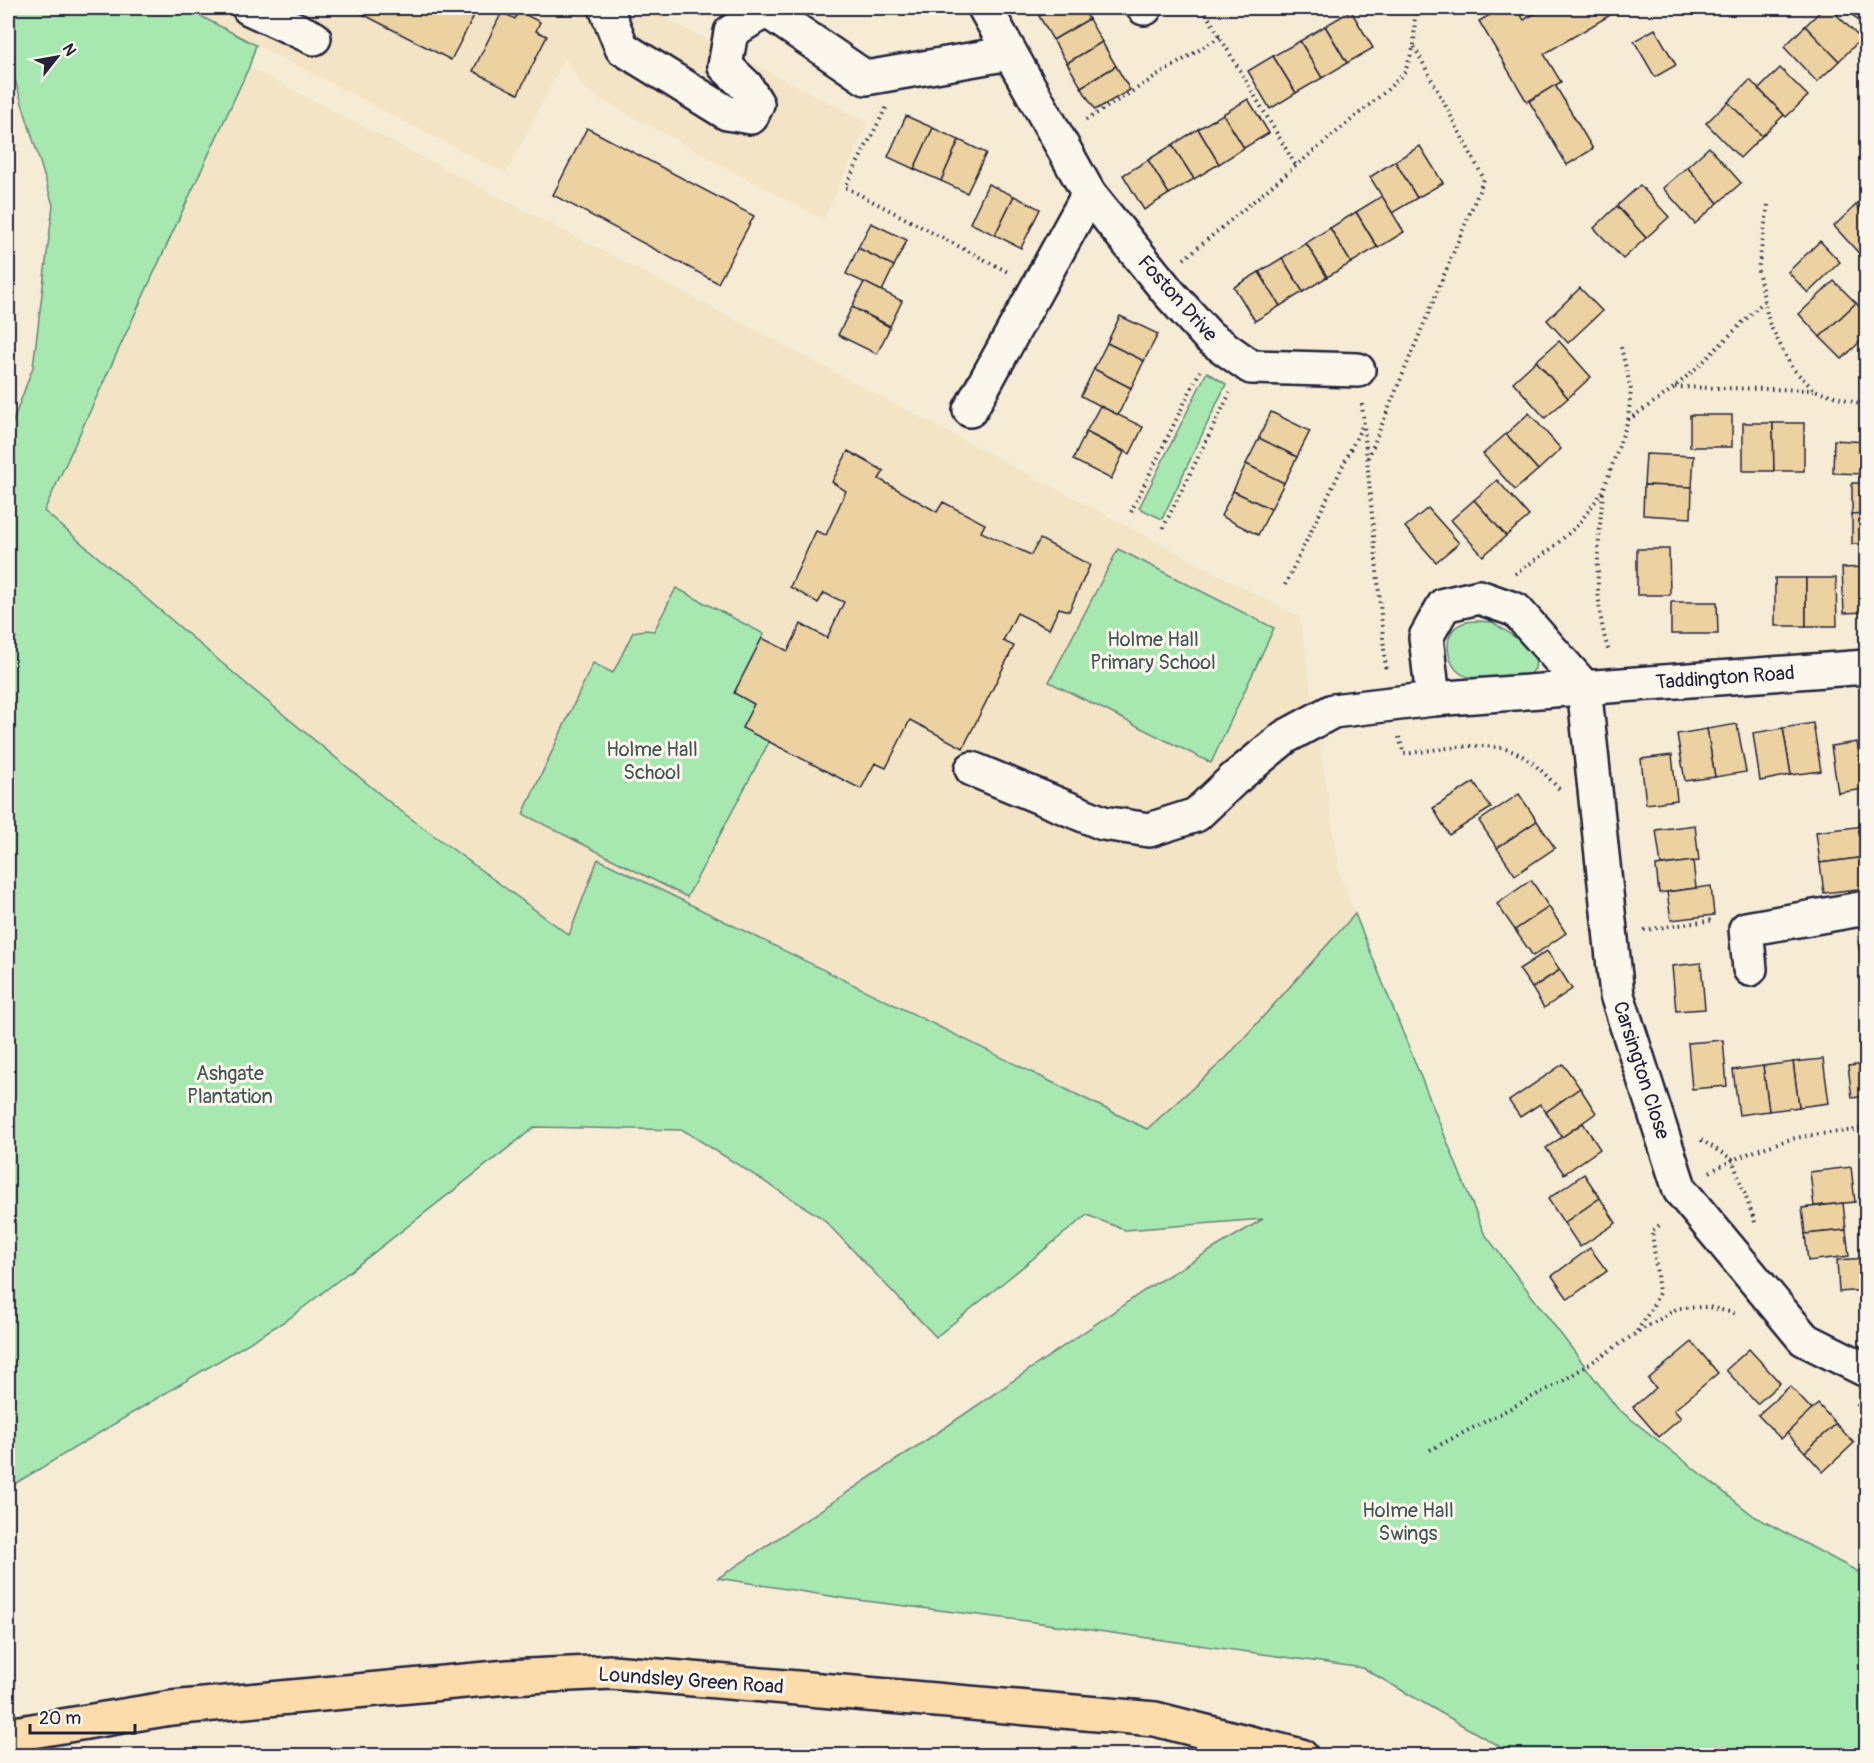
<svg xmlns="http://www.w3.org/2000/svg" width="1874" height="1763" viewBox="0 0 1874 1763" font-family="Pangolin,sans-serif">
	<rect width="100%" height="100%" fill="#f6ecd6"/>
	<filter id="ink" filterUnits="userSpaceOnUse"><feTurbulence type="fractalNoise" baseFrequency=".0167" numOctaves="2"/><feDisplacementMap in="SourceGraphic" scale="12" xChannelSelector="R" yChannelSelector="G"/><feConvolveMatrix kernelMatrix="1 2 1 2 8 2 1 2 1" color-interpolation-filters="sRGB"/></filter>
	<g filter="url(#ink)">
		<g fill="#f3e4c6">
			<polygon points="185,8 646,8 868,123 823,220 600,99 582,86 565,58 506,174"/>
			<polygon points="249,67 713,308 1300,617 1340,875 1355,914 1226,1058 1147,1129 599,859 570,935 398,809 250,687 43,511"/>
		</g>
		<g fill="#a7e8b1" stroke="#648576" stroke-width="1.5">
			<polygon points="8,8 185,8 256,45 249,67 44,511 250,687 398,809 569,935 598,859 1147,1129 1226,1058 1355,914 1484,1233 1617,1408 1754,1516 1866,1576 1866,1755 1514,1755 1363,1668 1019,1620 849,1599 718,1578 937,1433 1151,1286 1263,1219 1125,1230 1087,1215 936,1337 822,1218 683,1130 535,1127 290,1318 8,1488 8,435 33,367 53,205 8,57"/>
			<polygon points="1207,372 1226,384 1162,519 1139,508"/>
			<polygon points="1118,549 1274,628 1211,763 1049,682"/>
			<polygon points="676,588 764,634 735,693 754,704 769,742 687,897 523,814 593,663 613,673 633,632 645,630 654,631"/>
			<path d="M1478,621l14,1 30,20 14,14 -1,13c-4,4 -10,9 -15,10 -12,3 -51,1 -60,-6 -12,-9 -16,-31 -7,-43 6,-8 16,-9 25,-9z"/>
		</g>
		<g fill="#ecd2a1" stroke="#22223b" stroke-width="1.5">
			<polygon points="351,8 478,8 451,60"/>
			<polygon points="1054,8 1082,8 1089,19 1053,40 1039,16"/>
			<polygon points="1502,8 1516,8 1524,20 1544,8 1608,8 1612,14 1544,54 1561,82 1527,102 1479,21"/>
			<polygon points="1824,8 1830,8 1861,39 1839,61 1805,26"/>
			<polygon points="1855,8 1866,8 1866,29 1850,12"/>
			<polygon points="518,11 540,22 536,31 547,36 518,94 473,71 502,12 515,19"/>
			<polygon points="1351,11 1373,48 1347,63 1325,26"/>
			<polygon points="1089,19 1102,42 1067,63 1053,40"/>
			<polygon points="1325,26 1347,63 1322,78 1300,41"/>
			<polygon points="1805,26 1839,61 1817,82 1784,47"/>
			<polygon points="1655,29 1676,65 1655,77 1634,41"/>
			<polygon points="1300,41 1322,78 1296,93 1273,56"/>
			<polygon points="1102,42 1116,66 1081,87 1067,63"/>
			<polygon points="1273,56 1296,93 1270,109 1248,71"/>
			<polygon points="1116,66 1130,90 1095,110 1081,87"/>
			<polygon points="1780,68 1808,96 1786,117 1759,89"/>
			<polygon points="1750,80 1784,115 1762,136 1728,102"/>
			<polygon points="1555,85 1593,149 1567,165 1529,101"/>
			<polygon points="1248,99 1269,133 1244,148 1223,114"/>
			<polygon points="1728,102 1762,136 1740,158 1706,123"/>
			<polygon points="1223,114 1244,148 1219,164 1198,129"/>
			<polygon points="906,116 933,128 914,169 888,157"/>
			<polygon points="587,128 754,216 718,283 553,195"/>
			<polygon points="933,128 959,140 941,181 914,169"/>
			<polygon points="1198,129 1219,164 1194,179 1172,145"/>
			<polygon points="959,140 986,153 967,193 941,181"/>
			<polygon points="1172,145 1194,179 1169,194 1148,160"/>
			<polygon points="1420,146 1443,183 1417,198 1395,161"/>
			<polygon points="1709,147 1741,183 1718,203 1687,167"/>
			<polygon points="1148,160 1169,194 1144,210 1123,175"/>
			<polygon points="1395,161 1417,198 1392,213 1370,177"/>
			<polygon points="1687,167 1718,203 1695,224 1663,188"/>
			<polygon points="988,184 1014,196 995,235 970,223"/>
			<polygon points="1640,185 1669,217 1646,238 1617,206"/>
			<polygon points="1866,194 1866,216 1856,205"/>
			<polygon points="1014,196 1040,209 1021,248 995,235"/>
			<polygon points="1382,196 1404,232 1378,248 1356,212"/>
			<polygon points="1856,205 1866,216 1866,261 1834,226"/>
			<polygon points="1617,206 1646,238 1623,259 1594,228"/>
			<polygon points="1356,212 1377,247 1351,263 1330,228"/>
			<polygon points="871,223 907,240 894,266 858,248"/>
			<polygon points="1330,228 1351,263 1327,277 1306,243"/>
			<polygon points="1820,241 1840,262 1808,293 1788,272"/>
			<polygon points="1306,243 1327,277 1303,292 1282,258"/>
			<polygon points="858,248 894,266 882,291 846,274"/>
			<polygon points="1282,258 1303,292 1280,306 1259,272"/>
			<polygon points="1259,272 1280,306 1255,321 1234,287"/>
			<polygon points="1834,281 1856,303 1820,337 1799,314"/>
			<polygon points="864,282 902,301 890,326 852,307"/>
			<polygon points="1580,288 1602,311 1568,343 1547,320"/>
			<polygon points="1856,303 1866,315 1866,336 1842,359 1820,337"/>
			<polygon points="852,307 890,327 877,354 838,335"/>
			<polygon points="1120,316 1158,334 1144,361 1107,343"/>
			<polygon points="1559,341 1591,377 1568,398 1536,361"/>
			<polygon points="1107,343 1144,361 1131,388 1094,369"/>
			<polygon points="1536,361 1568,398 1545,418 1513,382"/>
			<polygon points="1094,369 1131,388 1118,415 1081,396"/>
			<polygon points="1100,406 1143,427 1130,454 1086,432"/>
			<polygon points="1271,412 1310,431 1297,457 1259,438"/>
			<polygon points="1529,413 1561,449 1538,470 1506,434"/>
			<rect x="1690" y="415" width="42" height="32"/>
			<polygon points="1743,423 1773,423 1774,471 1743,471"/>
			<polygon points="1773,423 1804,423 1804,471 1774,471"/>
			<polygon points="1086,432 1124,452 1111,479 1073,460"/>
			<polygon points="1506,434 1538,470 1515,490 1483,454"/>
			<polygon points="1259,438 1297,457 1284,483 1246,464"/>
			<polygon points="1834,440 1866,442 1866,474 1833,473"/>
			<polygon points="848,451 884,471 879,479 937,512 943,502 985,524 981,532 1031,555 1040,539 1090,565 1069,611 1059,608 1049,629 1017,613 1003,641 1014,646 963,748 910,720 886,768 875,763 861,789 742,728 754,704 734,693 762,638 788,651 801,624 827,638 844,602 824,593 818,603 790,587 816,531 826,535 846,491 832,482"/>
			<polygon points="1646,454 1694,456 1692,487 1644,485"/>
			<polygon points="1246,464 1284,483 1271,509 1233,491"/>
			<polygon points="1497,480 1529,516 1506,536 1474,500"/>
			<polygon points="1852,483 1866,483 1866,513 1852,514"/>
			<polygon points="1644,485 1692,487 1691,518 1643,515"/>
			<polygon points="1233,491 1271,509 1258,535 1221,516"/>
			<polygon points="1474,500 1506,536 1483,556 1451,520"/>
			<polygon points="1428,508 1459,543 1436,562 1405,527"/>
			<polygon points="1866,513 1866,544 1852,544 1852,514"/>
			<polygon points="1637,549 1669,549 1670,595 1637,595"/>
			<polygon points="1866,567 1866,612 1844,613 1842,568"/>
			<rect x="1775" y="578" width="31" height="48"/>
			<polygon points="1806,578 1836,578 1837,626 1806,626"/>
			<polygon points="1671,602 1717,602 1718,634 1671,634"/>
			<polygon points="1813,723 1821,771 1791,775 1783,728"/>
			<polygon points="1737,724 1746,772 1715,777 1707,729"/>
			<polygon points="1783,728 1791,775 1760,781 1753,733"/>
			<polygon points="1707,729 1715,777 1685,781 1677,734"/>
			<polygon points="1857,742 1864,789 1838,793 1831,746"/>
			<polygon points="1672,755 1677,800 1646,804 1641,759"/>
			<polygon points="1474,782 1491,808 1449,835 1433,808"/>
			<polygon points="1519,794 1537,821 1497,848 1479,821"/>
			<polygon points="1537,821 1555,848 1515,875 1497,848"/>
			<polygon points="1695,825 1699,861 1661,865 1656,830"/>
			<polygon points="1864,826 1866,857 1820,863 1816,832"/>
			<polygon points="1866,857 1866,888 1824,893 1820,863"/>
			<polygon points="1693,861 1696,888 1659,893 1656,866"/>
			<polygon points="1531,880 1549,907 1515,930 1497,904"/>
			<polygon points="1711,886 1714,915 1671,920 1667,892"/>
			<polygon points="1549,907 1566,933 1533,956 1515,930"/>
			<polygon points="1866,941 1866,990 1858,942"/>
			<polygon points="1547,951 1560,970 1532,988 1519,969"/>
			<polygon points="1701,963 1705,1009 1676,1011 1672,966"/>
			<polygon points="1560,970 1572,989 1544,1008 1532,988"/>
			<polygon points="1723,1040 1727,1086 1692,1089 1688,1043"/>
			<polygon points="1823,1059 1829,1103 1799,1107 1793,1062"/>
			<polygon points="1793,1062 1799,1107 1769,1111 1763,1066"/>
			<polygon points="1563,1064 1580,1088 1546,1112 1540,1104 1520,1117 1509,1101"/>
			<polygon points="1866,1064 1866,1096 1852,1098 1848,1066"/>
			<polygon points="1763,1066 1769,1111 1739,1115 1733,1070"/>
			<polygon points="1580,1088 1596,1113 1562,1137 1546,1112"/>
			<polygon points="1583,1123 1600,1149 1564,1174 1546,1148"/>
			<polygon points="1851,1167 1855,1202 1814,1206 1810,1172"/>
			<polygon points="1584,1174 1600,1198 1564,1223 1548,1199"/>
			<polygon points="1600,1198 1616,1223 1580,1247 1564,1223"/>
			<polygon points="1843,1203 1846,1230 1805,1234 1802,1208"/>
			<polygon points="1846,1230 1849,1256 1808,1261 1805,1234"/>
			<polygon points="1590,1248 1607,1271 1568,1299 1552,1276"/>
			<polygon points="1866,1258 1866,1290 1839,1292 1837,1260"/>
			<polygon points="1692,1342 1718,1373 1674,1410 1681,1418 1659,1437 1633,1407 1656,1388 1648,1379"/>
			<polygon points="1749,1349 1780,1383 1757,1404 1726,1370"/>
			<polygon points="1790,1386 1812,1410 1781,1439 1758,1415"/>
			<polygon points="1818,1404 1836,1424 1805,1452 1787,1433"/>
			<polygon points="1836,1424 1854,1443 1823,1472 1805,1452"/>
		</g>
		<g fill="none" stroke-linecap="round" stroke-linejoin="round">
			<g stroke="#22223b" stroke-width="38">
				<g id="minor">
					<polyline points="249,8 314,38"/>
					<polyline points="606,8 622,48 727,113 751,117 757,104 746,86 725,66 731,32 766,10 866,78 1010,53"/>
					<polyline points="985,8 1089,194 1169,293 1209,337 1251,367 1358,370"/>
					<polyline points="1144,8 1145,8"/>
					<polyline points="970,410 1089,194"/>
					<polyline points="1584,687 1617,995 1680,1190 1804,1339 1866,1370"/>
					<polyline points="1584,687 1516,610 1479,597 1444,605 1426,637 1433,699 1866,667"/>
					<polyline points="972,769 1103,823 1149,830 1196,815 1234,779 1285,737 1333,711 1433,699"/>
					<polyline points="1750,969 1746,929 1866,908"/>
				</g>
			</g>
			<g stroke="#22223b" stroke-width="38">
				<polyline id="major" points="8,1735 171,1708 508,1677 612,1672 1155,1719 1301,1756"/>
			</g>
			<g stroke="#22223b" stroke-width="4" stroke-dasharray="1.5 4.5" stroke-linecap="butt">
				<polyline points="1203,8 1296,166"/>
				<polyline points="886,108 845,187 1008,272"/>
				<polyline points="1086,120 1220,37"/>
				<polyline points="1768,205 1758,270 1769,323 1792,368 1814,390 1854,402 1866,407"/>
				<polyline points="1184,259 1386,91 1405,72 1414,46 1415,8"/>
				<polyline points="1675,387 1814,390"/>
				<polyline points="1362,404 1386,671"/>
				<polyline points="1628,420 1670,391 1702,363 1764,301"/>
				<polyline points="1368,458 1484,179 1414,46"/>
				<path d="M1603,493c-5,51 -11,109 6,159"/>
				<polyline points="1131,512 1200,371"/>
				<polyline points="1163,528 1230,393"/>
				<polyline points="1515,574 1551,549 1578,525 1603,491 1628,420 1631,390 1621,347"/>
				<polyline points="1285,585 1363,424"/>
				<path d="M1399,737l5,17c30,-4 80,-14 108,-3 19,7 34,24 47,38"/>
				<polyline points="1644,930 1714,920"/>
				<polyline points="1701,1140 1732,1159 1756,1225"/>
				<path d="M1710,1172c24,-14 51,-24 78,-32 25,-7 53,-7 78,-12"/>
				<polyline points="1637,1331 1652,1308 1659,1293 1652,1231 1662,1223"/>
				<polyline points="1857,1404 1866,1414"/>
				<polyline points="1430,1450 1563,1381 1635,1334 1678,1308 1709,1307 1738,1314"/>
			</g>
			<use href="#minor" stroke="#fbf7ec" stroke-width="33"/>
			<use href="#major" stroke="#fddcac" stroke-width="33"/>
		</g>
	</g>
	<g text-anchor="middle" stroke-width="6" stroke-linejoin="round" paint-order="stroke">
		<g font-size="20" fill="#22223b" stroke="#fbf7ec">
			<text transform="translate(1178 298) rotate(48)" y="7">Foston Drive</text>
			<text transform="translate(1725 677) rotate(-4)" y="7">Taddington Road</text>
			<text transform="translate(1642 1070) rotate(72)" y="7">Carsington Close</text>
			<text transform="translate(691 1680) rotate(4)" y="7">Loundsley Green Road</text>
		</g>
		<g font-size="20" fill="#435458" stroke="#fbf7ec">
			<text x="1153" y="646">Holme Hall<tspan x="1153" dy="23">Primary School</tspan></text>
			<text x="652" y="756">Holme Hall<tspan x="652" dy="23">School</tspan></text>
			<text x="230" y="1080">Ashgate<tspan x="230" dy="23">Plantation</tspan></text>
			<text x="1408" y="1517">Holme Hall<tspan x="1408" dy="23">Swings</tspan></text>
		</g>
	</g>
	<rect width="1874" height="1763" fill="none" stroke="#fbf7ec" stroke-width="30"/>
	<rect x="15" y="15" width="1844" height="1733" fill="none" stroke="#22223b" stroke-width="2" filter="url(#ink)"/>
	<g transform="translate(57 57) rotate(59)" stroke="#fbf7ec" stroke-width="4.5" paint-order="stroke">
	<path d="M0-4.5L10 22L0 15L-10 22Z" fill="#22223b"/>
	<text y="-9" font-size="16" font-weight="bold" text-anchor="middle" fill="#22223b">N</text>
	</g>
	<path d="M30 1724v9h105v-9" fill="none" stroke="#22223b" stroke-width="3"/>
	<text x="39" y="1724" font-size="18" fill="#22223b" stroke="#fbf7ec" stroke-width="4.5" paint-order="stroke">20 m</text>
</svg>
